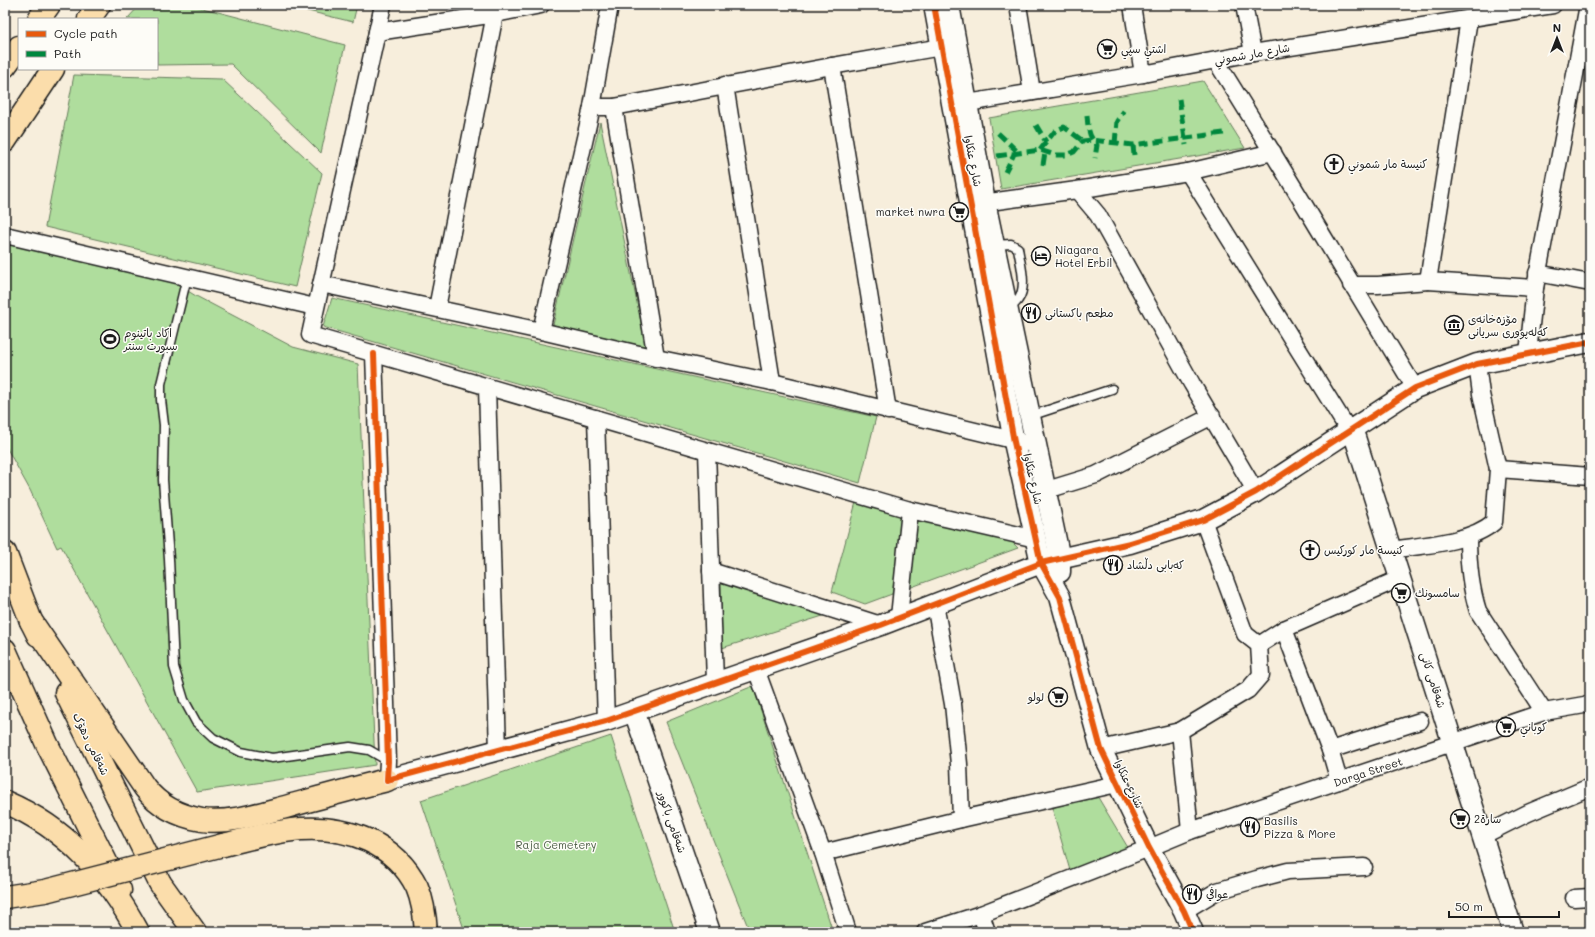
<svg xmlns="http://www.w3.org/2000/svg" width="1595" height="937" viewBox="0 0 1595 937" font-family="Mali,'Playpen Sans Arabic',sans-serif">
	<rect width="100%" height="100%" fill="#f7eedc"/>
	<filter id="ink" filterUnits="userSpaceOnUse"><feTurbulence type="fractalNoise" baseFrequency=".025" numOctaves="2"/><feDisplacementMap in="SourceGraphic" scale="8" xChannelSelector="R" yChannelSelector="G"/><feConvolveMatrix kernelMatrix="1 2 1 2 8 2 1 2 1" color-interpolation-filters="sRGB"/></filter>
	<g filter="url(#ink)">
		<g fill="#afdd9d" stroke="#667c5c">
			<polygon points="140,5 191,5 345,45 321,153 231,64 157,65 157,19 127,19"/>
			<polygon points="283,5 357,5 353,22"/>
			<polygon points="74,75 222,79 322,173 295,287 45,227"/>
			<polygon points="1203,81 1245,148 1001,189 989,118"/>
			<polygon points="600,122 646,347 553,325"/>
			<polygon points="5,243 170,280 196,296 293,347 358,364 375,765 197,792 61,546 57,548 30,490 5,445"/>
			<polygon points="332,298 876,417 860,483 323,327"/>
			<polygon points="856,502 909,517 892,594 865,604 832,592"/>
			<polygon points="917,520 1010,540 1018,548 909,588"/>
			<polygon points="721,583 826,615 722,648"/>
			<polygon points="753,686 833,932 750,932 666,722"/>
			<polygon points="611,736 675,932 465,932 421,800"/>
			<polygon points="1096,794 1130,851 1071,874 1052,808"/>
		</g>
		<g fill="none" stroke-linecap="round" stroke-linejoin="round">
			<g stroke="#1c1c1c" stroke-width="11">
				<g id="service">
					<path d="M995,245l16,-1 7,4c2,15 10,38 0,52 -2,3 -6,6 -9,9"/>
					<polyline points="187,277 161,384 161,400 164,425 163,480 169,559 174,667 184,700 196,722 213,738 241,752 272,758 350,747 369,750 388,761"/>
					<polyline points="1030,416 1112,389"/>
				</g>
			</g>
			<g stroke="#1c1c1c" stroke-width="19">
				<g id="minor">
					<polyline points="383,5 310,335 910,510 1036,539"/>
					<polyline points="1018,5 1032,92"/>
					<polyline points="1132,5 1143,74"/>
					<polyline points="1244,5 1253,53"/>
					<polyline points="1469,19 1428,281 1535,288"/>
					<polyline points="377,32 495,14 541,5"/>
					<path d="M1216,61c68,108 132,218 199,327"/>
					<polyline points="832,66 888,411"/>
					<polyline points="725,85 772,382"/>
					<polyline points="955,105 1143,74 1253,53 1553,5"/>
					<polyline points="592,107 614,107 832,66 953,45"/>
					<polyline points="614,107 656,358"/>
					<polyline points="1188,172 1349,431"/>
					<polyline points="1077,190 1098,215 1192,384 1256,492"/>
					<polyline points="975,204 1077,190 1188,172 1273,152"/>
					<polyline points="5,235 315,307"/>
					<polyline points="1537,273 1590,283"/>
					<polyline points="321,284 541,331 656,358 772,382 1025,443"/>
					<polyline points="1351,285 1378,285 1428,281"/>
					<polyline points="437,308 495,14"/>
					<polyline points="541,331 592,107 610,5"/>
					<polyline points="1528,353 1535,288 1588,5"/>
					<polyline points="374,354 388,761 387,780"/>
					<polyline points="487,387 498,751"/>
					<polyline points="596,418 606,721"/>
					<polyline points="707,451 715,682"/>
					<polyline points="1498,469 1590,476"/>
					<polyline points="1034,494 1096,475 1212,416"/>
					<path d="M1468,537c0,26 2,49 10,74l66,101"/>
					<path d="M1391,550c31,-5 79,-7 103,-28l4,-53 -17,-75 -4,-30"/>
					<polyline points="711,571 881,625"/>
					<polyline points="935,604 953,704 959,764 961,819"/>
					<polyline points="899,617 910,510"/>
					<polyline points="1284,629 1330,750 1339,781"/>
					<polyline points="1259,645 1284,629 1401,578"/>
					<polyline points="756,669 823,853 848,932"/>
					<polyline points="1101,749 1180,731"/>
					<polyline points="1330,750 1420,721"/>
					<polyline points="1190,831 1180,731 1248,690 1261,675 1259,645 1245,634 1203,520"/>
					<polyline points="1482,836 1528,813 1590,787"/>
					<polyline points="823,853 961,819 1117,784"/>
					<polyline points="1574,898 1590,897"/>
					<polyline points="1184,911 1217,891 1257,879 1288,871 1364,867"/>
					<polyline points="925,932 981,914"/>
					<polyline points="987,932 981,914 1149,848 1190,831 1544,712 1590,704"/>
				</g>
			</g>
			<g stroke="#1c1c1c" stroke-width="23">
				<g id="tertiary">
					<polyline points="934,5 1014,442 1041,563 1060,597 1101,749 1149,848 1184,911 1193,932"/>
					<polyline points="949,5 985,202 1060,559 1060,572"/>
					<polyline points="1352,428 1513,932"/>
					<polyline points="634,711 710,932"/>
					<polyline points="387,780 606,721 881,625 1041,563 1130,543 1203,520 1256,492 1415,388 1477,364 1590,342"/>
				</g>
			</g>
			<g stroke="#1c1c1c" stroke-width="25">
				<g id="trunk">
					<polyline points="5,553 31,621 38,635"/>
					<path d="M31,621l114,167c14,18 34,28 57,32 28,4 60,-7 87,-14 33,-9 65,-18 98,-26"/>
					<polyline points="5,650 47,744 120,890"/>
					<polyline points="66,693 159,881"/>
				</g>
			</g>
			<g stroke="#1c1c1c" stroke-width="25">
				<g id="motorway">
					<polyline points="39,19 49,5"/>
					<polyline points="89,19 99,5"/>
					<polyline points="5,66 19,47"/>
					<polyline points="5,141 53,69"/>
					<path d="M5,802c61,26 102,72 133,130"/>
					<path d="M223,845c25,-6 51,-14 78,-16 47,-3 94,14 116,58 6,14 8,30 9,45"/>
					<polyline points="160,883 195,932"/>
					<polyline points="5,897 45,891"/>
				</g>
			</g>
			<use href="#service" stroke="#fdfcf7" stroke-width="8"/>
			<use href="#minor" stroke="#fdfcf7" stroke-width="16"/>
			<use href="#tertiary" stroke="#fdfcf7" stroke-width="20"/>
			<use href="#trunk" stroke="#fbddab" stroke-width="22"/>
			<use href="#motorway" stroke="#fbddab" stroke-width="22"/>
			<g stroke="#1c1c1c" stroke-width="25" stroke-linecap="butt">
				<polyline id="motorway-bridge" points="45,891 223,845"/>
			</g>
			<use href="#motorway-bridge" stroke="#fbddab" stroke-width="22"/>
			<g stroke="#00873e" stroke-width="5" stroke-dasharray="10 5" stroke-linecap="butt">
				<polyline points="1179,99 1186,145"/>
				<path d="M1087,115c1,12 1,21 10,30l-2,13"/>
				<polyline points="1036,125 1046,142"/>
				<polyline points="998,133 1019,153"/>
				<polyline points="1115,143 1117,121 1124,111"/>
				<polyline points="1133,145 1134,155"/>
				<polyline points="1040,150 1055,131 1064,127 1083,141"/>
				<polyline points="997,156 1040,150 1055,155 1066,155 1074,152 1083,141 1092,140 1133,145 1224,133"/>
				<polyline points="1043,165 1045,152"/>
				<polyline points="1005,172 1014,154"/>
			</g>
			<g stroke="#fdfcf7" stroke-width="8">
				<g id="cycleway">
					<polyline points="934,5 1014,442 1041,563 1060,597 1101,749 1149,848 1184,911 1193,932"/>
					<polyline points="374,354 388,761 387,780 606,721 881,625 1041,563 1130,543 1203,520 1256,492 1415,388 1477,364 1590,342"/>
				</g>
			</g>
			<use href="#cycleway" stroke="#e8590c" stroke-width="6"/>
		</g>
	</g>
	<defs>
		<g id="supermarket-ring" transform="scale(1)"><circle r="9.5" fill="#fdfcf7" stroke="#1c1c1c" stroke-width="1.5"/><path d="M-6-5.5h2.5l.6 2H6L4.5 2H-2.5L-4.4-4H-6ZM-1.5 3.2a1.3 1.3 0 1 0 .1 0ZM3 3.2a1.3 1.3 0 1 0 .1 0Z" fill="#1c1c1c"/></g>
		<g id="church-ring" transform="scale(1)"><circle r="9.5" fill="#fdfcf7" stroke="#1c1c1c" stroke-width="1.5"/><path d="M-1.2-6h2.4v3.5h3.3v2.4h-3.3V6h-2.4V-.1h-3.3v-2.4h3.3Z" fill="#1c1c1c"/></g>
		<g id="hotel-ring" transform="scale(1)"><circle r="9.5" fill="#fdfcf7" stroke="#1c1c1c" stroke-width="1.5"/><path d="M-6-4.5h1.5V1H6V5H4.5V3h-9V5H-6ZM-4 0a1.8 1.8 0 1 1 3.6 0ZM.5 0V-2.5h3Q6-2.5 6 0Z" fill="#1c1c1c"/></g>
		<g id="restaurant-ring" transform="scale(1)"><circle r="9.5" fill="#fdfcf7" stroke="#1c1c1c" stroke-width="1.5"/><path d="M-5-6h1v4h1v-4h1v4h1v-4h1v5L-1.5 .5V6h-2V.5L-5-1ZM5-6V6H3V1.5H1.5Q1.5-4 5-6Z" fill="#1c1c1c"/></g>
		<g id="museum-ring" transform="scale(1)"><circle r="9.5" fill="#fdfcf7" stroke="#1c1c1c" stroke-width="1.5"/><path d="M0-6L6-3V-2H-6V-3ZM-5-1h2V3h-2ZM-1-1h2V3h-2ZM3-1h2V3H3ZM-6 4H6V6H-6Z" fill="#1c1c1c"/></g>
		<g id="stadium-ring" transform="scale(1)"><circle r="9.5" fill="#fdfcf7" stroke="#1c1c1c" stroke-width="1.5"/><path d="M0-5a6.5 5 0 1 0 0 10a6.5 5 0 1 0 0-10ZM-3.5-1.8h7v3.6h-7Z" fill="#1c1c1c"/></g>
	</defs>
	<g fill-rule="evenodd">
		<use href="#supermarket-ring" x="1107" y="49"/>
		<use href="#church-ring" x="1334" y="164"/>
		<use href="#supermarket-ring" x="959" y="212"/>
		<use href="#hotel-ring" x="1041" y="256"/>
		<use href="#restaurant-ring" x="1031" y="313"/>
		<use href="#museum-ring" x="1454" y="325"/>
		<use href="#stadium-ring" x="110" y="339"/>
		<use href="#church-ring" x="1310" y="550"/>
		<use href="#restaurant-ring" x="1113" y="565"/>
		<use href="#supermarket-ring" x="1401" y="593"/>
		<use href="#supermarket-ring" x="1058" y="697"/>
		<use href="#supermarket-ring" x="1506" y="727"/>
		<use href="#supermarket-ring" x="1460" y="819"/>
		<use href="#restaurant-ring" x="1250" y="827"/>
		<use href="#restaurant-ring" x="1192" y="894"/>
	</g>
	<g text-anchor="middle" stroke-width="3" stroke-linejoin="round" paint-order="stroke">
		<g font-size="11" fill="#1c1c1c" stroke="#fdfcf7" text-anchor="start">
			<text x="1121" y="53">اشتي سپي</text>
			<text x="1348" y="168">كنيسة مار شموني</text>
			<text x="945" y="216" text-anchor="end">market nwra</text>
			<text x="1055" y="254">Niagara<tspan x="1055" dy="13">Hotel Erbil</tspan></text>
			<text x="1045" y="317">مطعم باکستانی</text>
			<text x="1468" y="323">مۆزەخانەی<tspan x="1468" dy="13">کەلەپووری سریانی</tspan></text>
			<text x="124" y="337">اكاد باتينوم<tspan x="124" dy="13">سبورت سنتر</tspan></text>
			<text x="1324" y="554">كنيسة مار كوركيس</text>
			<text x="1127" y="569">کەبابی دڵشاد</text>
			<text x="1415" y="597">سامسونك</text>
			<text x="1044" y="701" text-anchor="end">لولو</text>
			<text x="1520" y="731">كوباني</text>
			<text x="1474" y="823">سارة2</text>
			<text x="1264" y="825">Basilis<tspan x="1264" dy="13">Pizza &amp; More</tspan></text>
			<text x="1206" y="898">عوافي</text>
		</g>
		<g font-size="11" fill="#1c1c1c" stroke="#fdfcf7">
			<text transform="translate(1252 54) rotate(-10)" y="4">شارع مار شموني</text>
			<text transform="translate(973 161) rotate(79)" y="4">شارع عنكاوا</text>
			<text transform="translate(1033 479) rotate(77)" y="4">شارع عنكاوا</text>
			<text transform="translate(1433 680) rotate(72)" y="4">شەقامی کانی</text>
			<text transform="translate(91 744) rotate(64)" y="4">شەقامی دهۆک</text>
			<text transform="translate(1368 772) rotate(-18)" y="4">Darga Street</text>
			<text transform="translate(1129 784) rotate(64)" y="4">شارع عنكاوا</text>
			<text transform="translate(672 822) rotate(71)" y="4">شەقامی باکوور</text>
		</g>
		<g font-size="11" fill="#4f6049" stroke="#fdfcf7">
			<text x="556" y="849">Raja Cemetery</text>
		</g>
	</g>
	<rect width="1595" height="937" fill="none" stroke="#fdfcf7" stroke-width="20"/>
	<rect x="10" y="10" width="1575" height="917" fill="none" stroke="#1c1c1c" stroke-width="1.5" filter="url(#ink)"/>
	<rect x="18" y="18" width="140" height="52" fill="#fdfcf7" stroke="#a3a29f"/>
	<rect x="26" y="31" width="20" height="6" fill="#e8590c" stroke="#a3a29f"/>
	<text x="54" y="38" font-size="12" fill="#1c1c1c">Cycle path</text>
	<rect x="26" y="51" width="20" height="6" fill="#00873e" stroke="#a3a29f"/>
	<text x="54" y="58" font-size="12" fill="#1c1c1c">Path</text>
	<g transform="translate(1557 38)" stroke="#fdfcf7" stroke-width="3" paint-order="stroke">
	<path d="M0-3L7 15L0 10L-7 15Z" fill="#1c1c1c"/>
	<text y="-6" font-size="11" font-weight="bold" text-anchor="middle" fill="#1c1c1c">N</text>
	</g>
	<path d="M1449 911v6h110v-6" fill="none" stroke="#1c1c1c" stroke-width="2"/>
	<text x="1455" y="911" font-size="12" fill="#1c1c1c" stroke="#fdfcf7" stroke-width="3" paint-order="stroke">50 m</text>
</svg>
